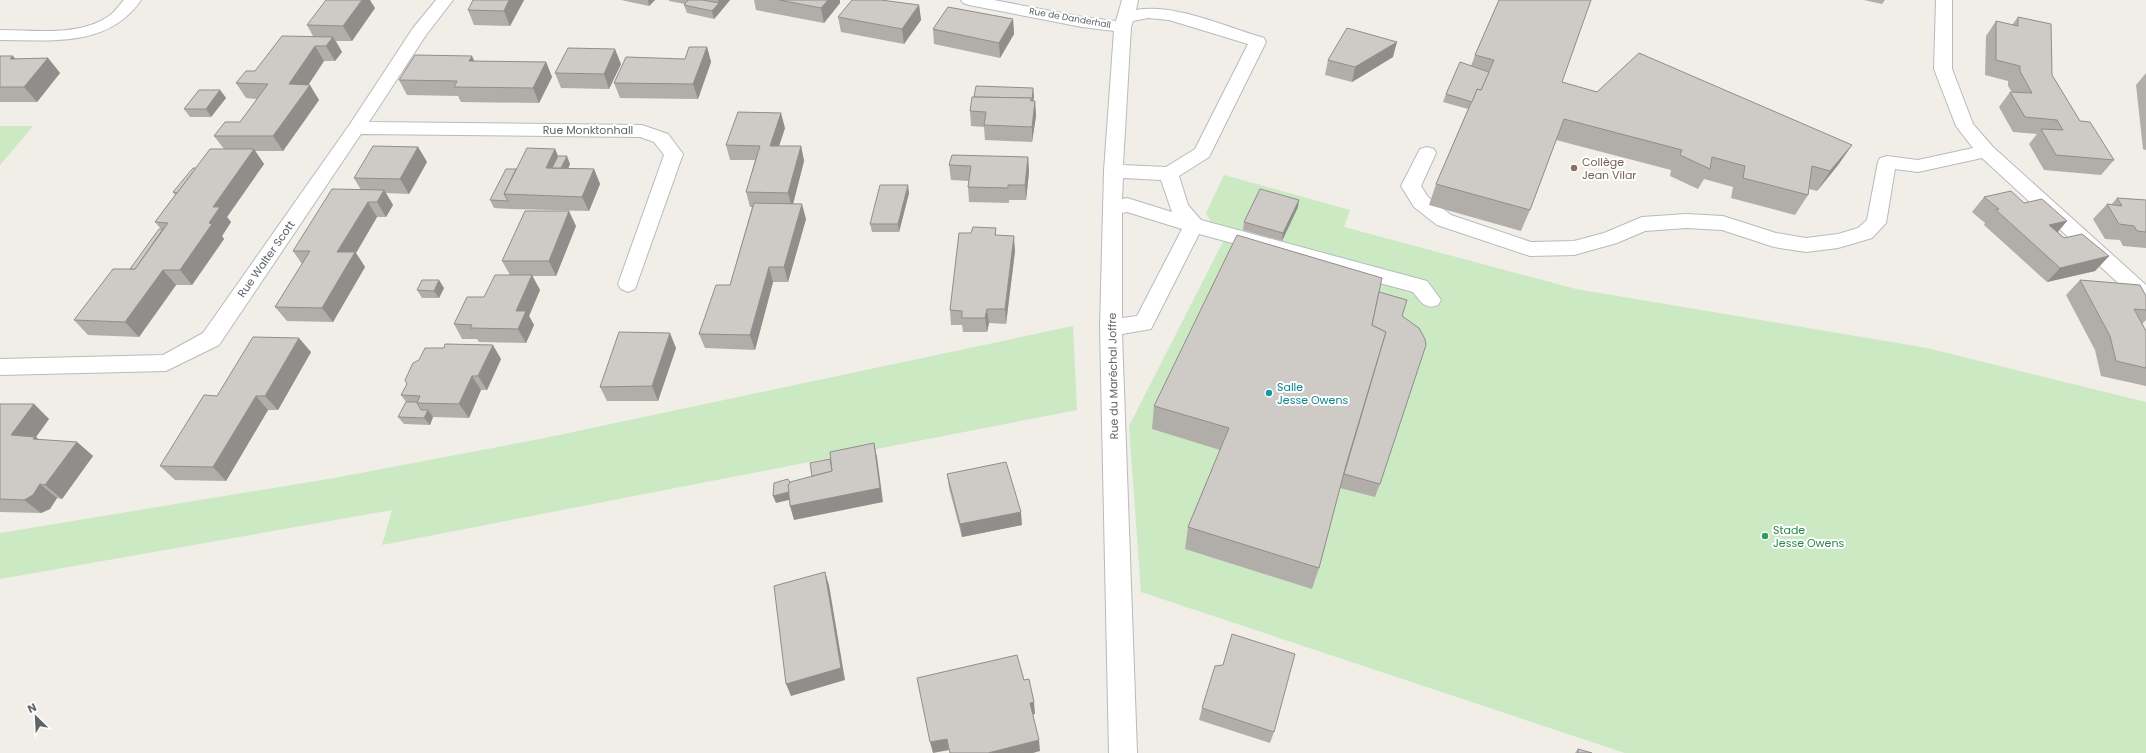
<svg xmlns="http://www.w3.org/2000/svg" width="2146" height="753" viewBox="0 0 2146 753" font-family="Poppins,sans-serif">
	<rect width="100%" height="100%" fill="#f1ede7"/>
	<g fill="#cbe9c3">
		<polygon points="0,126 33,126 0,165"/>
		<polygon points="1224,175 1350,210 1344,227 1576,289 1927,348 2146,402 2146,753 1625,753 1141,592 1129,426 1230,228 1211,222 1206,213"/>
		<polygon points="1073,326 1077,410 382,545 392,510 0,579 0,533 334,478 540,439"/>
	</g>
	<g fill="none" stroke-linecap="round" stroke-linejoin="round">
		<g stroke="#b7bbbe" stroke-width="2">
			<g id="minor">
				<path d="M124,0h17c-33,48 -90,40 -141,40v-10c34,0 79,7 109,-14 6,-4 10,-11 15,-16z"/>
				<polygon points="436,0 453,0 426,35 369,122 642,125 668,134 683,154 635,289 628,292 621,289 618,284 664,155 654,142 640,137 361,134 219,345 166,371 0,375 0,359 163,355 203,333 350,124 413,28"/>
				<path d="M961,0h33l88,17 34,4 6,-21h16l-2,10c38,-7 90,17 128,28l2,4 -55,111 -2,4 -30,19 9,29 13,15 226,61 14,19 -3,5c-13,5 -17,-3 -25,-13l-214,-58 -48,95 -29,5 15,419h-28l-9,-426 4,-156 10,-140 -32,-4 -113,-22 -6,-2zM1148,18l21,2 79,24 -53,105 -29,18 -43,-2 8,-138 2,-6zM1123,178l38,2 11,32 -45,-14 -5,1zM1127,212l55,17 -45,87 -15,2v-105z"/>
				<polygon points="1936,0 1952,0 1952,69 1973,124 1993,147 2146,285 2146,305 2139,302 1982,158 1918,172 1895,169 1886,223 1872,238 1838,248 1806,252 1774,247 1722,230 1686,228 1645,231 1617,243 1574,255 1530,256 1437,225 1414,207 1401,186 1420,149 1427,147 1434,149 1436,153 1421,186 1428,197 1451,215 1531,242 1574,241 1604,233 1642,217 1686,214 1723,216 1776,233 1806,238 1838,234 1858,228 1867,220 1878,162 1880,158 1887,156 1918,160 1973,148 1956,126 1934,69"/>
			</g>
		</g>
		<use href="#minor" fill="#fff" fill-rule="evenodd"/>
	</g>
	<g fill="#b1aeaa">
		<polygon points="524,0 510,26 474,25 468,10"/>
		<polygon points="621,0 655,0 649,6"/>
		<polygon points="669,0 730,0 714,19 687,13 684,5 685,4 669,1"/>
		<polygon points="754,0 840,0 840,3 824,23 756,10"/>
		<polygon points="1499,0 1562,82 1597,92 1852,145 1838,165 1817,191 1809,189 1808,195 1795,215 1731,198 1733,187 1704,179 1698,189 1670,176 1671,170 1556,140 1530,210 1521,231 1429,205 1436,184 1468,109 1443,102 1446,94 1471,66 1475,55"/>
		<polygon points="1864,0 1885,0 1882,4"/>
		<polygon points="919,5 921,20 904,44 841,32 838,17"/>
		<polygon points="375,8 352,41 336,41 342,52 335,61 324,61 308,85 319,100 283,151 255,151 264,164 227,217 231,222 222,236 224,239 192,285 176,285 139,337 88,335 74,320 130,269 161,229 155,222 175,195 173,192 196,168 224,149 214,136 240,122 257,99 246,98 236,83 255,71 313,36 307,25"/>
		<polygon points="2018,17 2052,75 2080,121 2114,160 2101,175 2044,170 2029,144 2037,134 2013,132 1999,107 2010,92 2012,92 2008,86 2008,81 1985,75 1986,36 1996,21 2012,25"/>
		<polygon points="1013,19 1014,34 1000,58 934,44 933,29"/>
		<polygon points="707,47 711,62 698,99 620,98 614,83 685,59"/>
		<polygon points="0,56 15,59 48,58 60,73 37,102 0,102"/>
		<polygon points="1393,57 1352,82 1325,75 1328,60"/>
		<polygon points="474,61 546,62 552,77 539,103 461,102 458,96 407,95 399,80"/>
		<polygon points="621,64 609,89 561,88 555,73"/>
		<polygon points="2146,73 2146,150 2143,149 2136,85"/>
		<polygon points="220,90 226,98 211,117 190,117 184,109"/>
		<polygon points="1034,96 1033,101 1035,101 1036,116 1032,142 985,140 984,127 971,126 970,111"/>
		<polygon points="785,128 779,146 801,146 804,161 793,204 806,219 788,282 773,282 755,350 705,348 699,334 730,285 752,207 750,207 746,192 755,160 730,160 726,145"/>
		<polygon points="418,147 427,162 409,194 386,193 393,205 386,217 377,217 356,253 365,267 333,322 287,321 275,307 302,264 293,251 361,190 354,178"/>
		<polygon points="555,149 558,156 570,164 568,168 594,169 600,184 589,211 512,209 494,208 490,200 516,169"/>
		<polygon points="1028,157 1029,172 1026,200 1009,200 1009,203 969,202 968,187 969,181 951,180 949,165"/>
		<polygon points="909,193 899,232 872,232 870,224"/>
		<polygon points="1984,197 2024,203 2067,221 2058,232 2064,238 2109,256 2095,271 2047,282 1984,225 1985,223 1972,212"/>
		<polygon points="2117,198 2146,200 2146,248 2123,246 2120,240 2105,239 2093,219 2107,204 2111,205"/>
		<polygon points="1298,207 1282,241 1243,230 1244,222"/>
		<polygon points="576,226 556,276 532,276 540,290 529,316 534,325 526,343 479,342 477,339 462,339 454,324 510,275 502,261"/>
		<polygon points="996,228 996,235 1015,251 1006,324 989,323 987,332 963,332 962,325 951,325 950,310 971,233"/>
		<polygon points="2080,280 2146,296 2146,320 2142,324 2146,331 2146,386 2101,376 2095,350 2066,295"/>
		<polygon points="444,288 439,298 422,298 417,290"/>
		<polygon points="1379,292 1402,316 1380,484 1375,497 1340,488 1319,568 1312,589 1185,549 1188,527 1220,450 1152,429 1154,406"/>
		<polygon points="676,348 658,401 607,401 600,387"/>
		<polygon points="311,352 278,410 268,410 226,481 175,480 160,466 217,396"/>
		<polygon points="501,359 487,390 481,390 469,418 433,417 430,425 404,424 398,417 406,402 401,395"/>
		<polygon points="0,404 34,404 49,419 36,437 38,440 77,442 93,456 62,499 57,498 50,509 41,513 0,512"/>
		<polygon points="947,474 1022,525 962,537 949,488"/>
		<polygon points="1202,708 1274,732 1270,743 1199,720"/>
		<polygon points="1578,749 1592,753 1575,753"/>
	</g>
	<g fill="#908d8b">
		<polygon points="362,0 370,0 375,8 352,41 343,26"/>
		<polygon points="509,0 524,0 510,26 504,11"/>
		<polygon points="648,0 655,0 649,6"/>
		<polygon points="718,0 730,0 721,11"/>
		<polygon points="828,0 840,0 840,3 824,23 821,8"/>
		<polygon points="719,3 721,11 714,19 712,11"/>
		<polygon points="919,5 921,20 904,44 902,29"/>
		<polygon points="1013,19 1014,34 1000,58 999,43"/>
		<polygon points="333,37 342,52 335,61 326,46"/>
		<polygon points="1397,42 1393,57 1352,82 1355,67"/>
		<polygon points="315,46 324,61 299,99 289,84"/>
		<polygon points="707,47 711,62 698,99 693,84"/>
		<polygon points="615,49 621,64 609,89 604,74"/>
		<polygon points="13,56 25,71 10,59"/>
		<polygon points="472,56 479,71 469,61"/>
		<polygon points="48,58 60,73 37,102 24,87"/>
		<polygon points="546,62 552,77 539,103 533,88"/>
		<polygon points="310,85 319,100 283,151 273,136"/>
		<polygon points="1033,88 1034,96 1031,116 1031,101"/>
		<polygon points="220,90 226,98 211,117 206,109"/>
		<polygon points="1035,101 1036,116 1032,142 1032,127"/>
		<polygon points="781,113 785,128 774,161 770,146"/>
		<polygon points="1852,145 1838,165 1817,191 1830,171"/>
		<polygon points="801,146 804,161 792,208 788,193"/>
		<polygon points="418,147 427,162 409,194 400,179"/>
		<polygon points="254,149 264,164 227,217 231,222 222,236 224,239 192,285 180,270 209,223 213,207"/>
		<polygon points="555,149 561,164 556,175 546,168"/>
		<polygon points="567,156 570,164 562,183 558,175"/>
		<polygon points="1028,157 1029,172 1026,200 1025,185"/>
		<polygon points="594,169 600,184 589,211 582,197"/>
		<polygon points="908,185 909,193 899,232 898,224"/>
		<polygon points="384,190 393,205 386,217 377,202"/>
		<polygon points="1299,200 1298,207 1282,241 1283,233"/>
		<polygon points="368,202 377,217 356,253 365,267 333,322 322,308 337,252"/>
		<polygon points="802,204 806,219 788,282 784,267"/>
		<polygon points="569,211 576,226 556,276 549,261"/>
		<polygon points="2067,221 2054,236 2049,225"/>
		<polygon points="1014,236 1015,251 1006,324 1005,309"/>
		<polygon points="2109,256 2095,271 2047,282 2060,268"/>
		<polygon points="769,267 773,282 755,350 750,335"/>
		<polygon points="163,270 176,285 139,337 125,322"/>
		<polygon points="532,275 540,290 529,316 534,325 526,343 518,329 516,311"/>
		<polygon points="439,280 444,288 439,298 434,291"/>
		<polygon points="987,309 989,323 987,332 985,318"/>
		<polygon points="670,333 676,348 658,401 652,386"/>
		<polygon points="299,338 311,352 278,410 265,396"/>
		<polygon points="493,345 501,359 487,390 478,376"/>
		<polygon points="472,376 481,390 469,418 459,404"/>
		<polygon points="256,396 268,410 226,481 213,467"/>
		<polygon points="34,404 49,419 36,437 51,450 11,435"/>
		<polygon points="428,410 433,417 430,425 424,418"/>
		<polygon points="77,442 93,456 62,499 45,485"/>
		<polygon points="874,443 877,457 883,502 794,520 790,506"/>
		<polygon points="40,484 57,498 50,509 41,513 24,500"/>
		<polygon points="790,491 793,499 776,503 773,496"/>
		<polygon points="1021,512 1022,525 962,537 960,524"/>
		<polygon points="825,572 829,585 845,680 791,696 786,684"/>
		<polygon points="1034,702 1035,714 1030,715 1030,703"/>
		<polygon points="947,739 949,750 933,753 930,742"/>
		<polygon points="1039,740 1040,751 1033,753 988,753"/>
	</g>
	<g fill="#cecac6" stroke="#908d8b">
		<polygon points="326,0 362,0 343,26 307,25"/>
		<polygon points="473,0 509,0 504,11 468,10"/>
		<polygon points="688,0 702,0 719,3 712,11 684,5"/>
		<polygon points="779,0 828,0 821,8"/>
		<polygon points="852,0 881,0 919,5 902,29 838,17"/>
		<polygon points="1499,0 1591,0 1562,82 1597,92 1639,53 1852,145 1830,171 1812,166 1808,195 1743,178 1745,166 1712,157 1710,169 1680,155 1682,150 1564,119 1530,210 1436,184 1477,89 1481,90 1494,60 1475,55"/>
		<polygon points="948,7 1013,19 999,43 933,29"/>
		<polygon points="2018,17 2051,24 2052,75 2080,121 2090,122 2114,160 2056,155 2041,129 2063,130 2057,120 2025,117 2010,92 2032,93 2020,71 2020,66 1996,60 1996,21 2018,26"/>
		<polygon points="1347,28 1397,42 1355,67 1328,60"/>
		<polygon points="282,36 333,37 326,46 315,46 289,84 310,85 273,136 214,136 225,122 240,122 268,84 236,83 246,71 255,71"/>
		<polygon points="689,47 707,47 693,84 614,83 626,57 685,59"/>
		<polygon points="568,48 615,49 604,74 555,73"/>
		<polygon points="415,55 472,56 469,61 546,62 533,88 454,87 457,81 399,80"/>
		<polygon points="0,56 13,56 10,59 48,58 24,87 0,87"/>
		<polygon points="1460,62 1489,72 1481,90 1477,89 1472,102 1446,94"/>
		<polygon points="976,86 1033,88 1032,101 1031,101 1031,98 974,97"/>
		<polygon points="199,90 220,90 206,109 184,109"/>
		<polygon points="972,97 1031,98 1031,101 1035,101 1032,127 984,125 986,112 970,111"/>
		<polygon points="738,112 781,113 770,146 801,146 788,193 746,192 760,146 726,145"/>
		<polygon points="373,146 418,147 400,179 354,178"/>
		<polygon points="527,148 555,149 546,168 594,169 582,197 504,194"/>
		<polygon points="210,149 254,149 213,207 220,207 209,223 212,224 180,270 163,270 125,322 74,320 113,269 135,269 168,223 155,222"/>
		<polygon points="952,155 1028,157 1025,185 1008,185 1008,188 968,187 971,166 949,165"/>
		<polygon points="558,156 567,156 561,168 552,168"/>
		<polygon points="193,168 196,168 177,193 173,192"/>
		<polygon points="506,169 516,169 504,194 508,201 490,200"/>
		<polygon points="880,185 908,185 898,224 870,224"/>
		<polygon points="332,189 384,190 377,202 368,202 337,252 355,252 322,308 275,307 310,251 293,251"/>
		<polygon points="1260,189 1299,200 1283,233 1244,222"/>
		<polygon points="2011,191 2024,203 2042,199 2067,221 2049,225 2064,238 2082,234 2109,256 2060,268 1996,210 1999,209 1984,197"/>
		<polygon points="2117,198 2146,200 2146,232 2137,231 2134,226 2119,224 2107,204 2122,206"/>
		<polygon points="754,203 802,204 784,267 769,267 750,335 699,334 716,285 730,285"/>
		<polygon points="525,211 569,211 549,261 502,261"/>
		<polygon points="973,227 996,228 995,235 1014,236 1005,309 987,309 985,318 962,318 962,311 950,310 959,233 971,233"/>
		<polygon points="159,229 163,229 135,269 130,269"/>
		<polygon points="1237,235 1382,278 1372,325 1386,332 1346,465 1319,568 1188,527 1229,428 1154,406"/>
		<polygon points="495,275 532,275 516,311 526,311 518,329 470,328 472,325 454,324 467,297 484,297"/>
		<polygon points="422,280 439,280 434,291 417,290"/>
		<polygon points="2080,280 2140,285 2146,296 2146,310 2134,309 2146,331 2146,368 2116,361 2110,336"/>
		<polygon points="1379,292 1407,300 1402,316 1419,328 1425,339 1426,345 1380,484 1344,474 1386,332 1372,325"/>
		<polygon points="619,332 670,333 652,386 600,387"/>
		<polygon points="253,337 299,338 265,396 256,396 213,467 160,466 204,395 217,396"/>
		<polygon points="445,344 493,345 478,376 472,376 459,404 417,403 420,396 401,395 407,384 405,380 413,363 419,360 425,348 444,348"/>
		<polygon points="406,402 417,402 417,403 421,410 428,410 424,418 398,417"/>
		<polygon points="0,404 34,404 11,435 35,437 33,439 77,442 45,485 40,484 33,495 24,500 0,499"/>
		<polygon points="874,443 880,488 790,506 788,485 790,482 832,471 830,452"/>
		<polygon points="830,459 832,471 812,476 810,463"/>
		<polygon points="1006,462 1021,512 960,524 947,474"/>
		<polygon points="788,479 790,483 788,485 789,492 773,496 774,483"/>
		<polygon points="825,572 841,668 786,684 774,586"/>
		<polygon points="1232,634 1295,654 1274,732 1202,708 1215,666 1223,665"/>
		<polygon points="1017,655 1024,680 1029,679 1034,702 1030,703 1039,740 988,753 950,753 947,739 930,742 917,678"/>
		<polygon points="1578,749 1592,753 1578,753"/>
	</g>
	<circle fill="#8d6e63" stroke="#fff" stroke-width="1.5" cx="1574" cy="168" r="4"/>
	<circle fill="#0f9aa8" stroke="#fff" stroke-width="1.5" cx="1269" cy="393" r="4"/>
	<circle fill="#2e9e5b" stroke="#fff" stroke-width="1.5" cx="1765" cy="536" r="4"/>
	<g text-anchor="middle" stroke-width="4" stroke-linejoin="round" paint-order="stroke">
		<g font-size="9" fill="#5e6568" stroke="#fff">
			<text transform="translate(1070 18) rotate(10)" y="3">Rue de Danderhall</text>
		</g>
		<g font-size="11" fill="#5e6568" stroke="#fff">
			<text x="588" y="134">Rue Monktonhall</text>
			<text transform="translate(266 259) rotate(-55)" y="4">Rue Walter Scott</text>
			<text transform="translate(1113 376) rotate(-91)" y="4">Rue du Maréchal Joffre</text>
		</g>
		<g font-size="11" fill="#785e54" stroke="#fff" text-anchor="start">
			<text x="1582" y="166">Collège<tspan x="1582" dy="13">Jean Vilar</tspan></text>
		</g>
		<g font-size="11" fill="#0d838f" stroke="#fff" text-anchor="start">
			<text x="1277" y="391">Salle<tspan x="1277" dy="13">Jesse Owens</tspan></text>
		</g>
		<g font-size="11" fill="#27864d" stroke="#fff" text-anchor="start">
			<text x="1773" y="534">Stade<tspan x="1773" dy="13">Jesse Owens</tspan></text>
		</g>
	</g>
	<g transform="translate(36 717) rotate(336)" stroke="#ffffff" stroke-width="3" paint-order="stroke">
	<path d="M0-3L7 15L0 10L-7 15Z" fill="#5e6568"/>
	<text y="-6" font-size="11" font-weight="bold" text-anchor="middle" fill="#5e6568">N</text>
	</g>
</svg>
